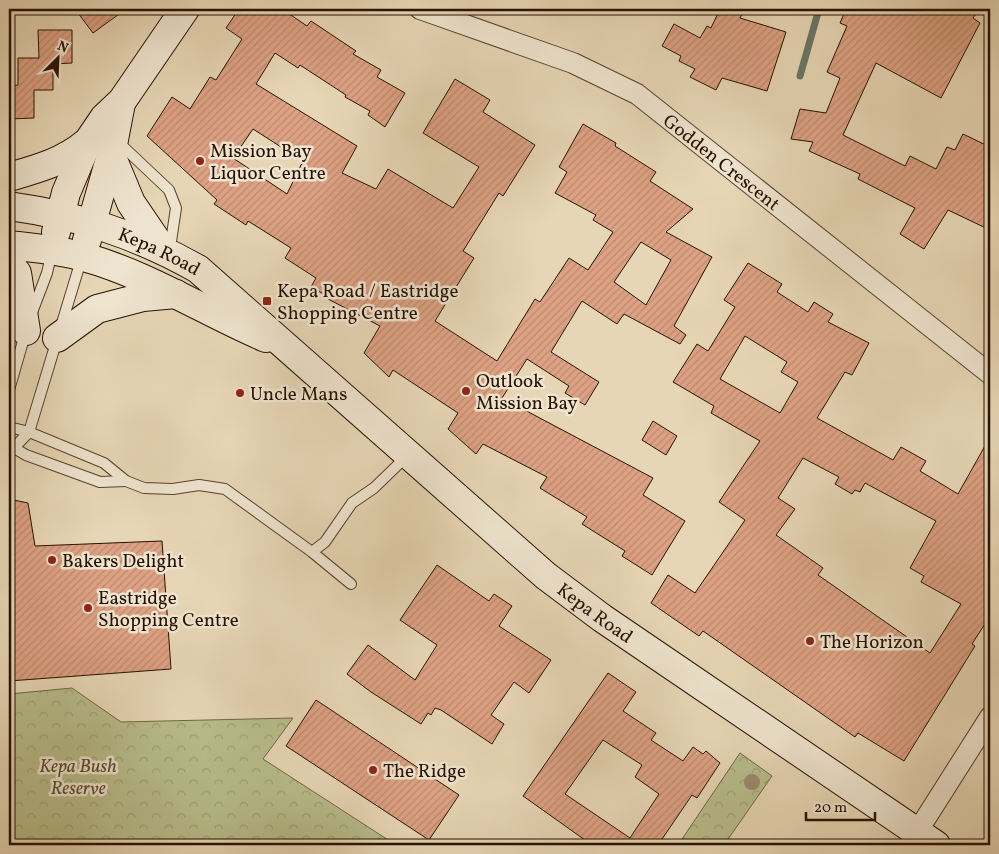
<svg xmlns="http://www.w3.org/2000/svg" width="999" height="854" viewBox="0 0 999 854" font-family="Vollkorn,serif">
	<defs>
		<pattern id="park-crowns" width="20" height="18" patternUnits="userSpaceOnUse" patternTransform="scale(1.25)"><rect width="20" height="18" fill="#b8bd8b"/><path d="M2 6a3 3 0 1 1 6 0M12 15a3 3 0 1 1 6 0" fill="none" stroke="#9ea176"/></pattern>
		<pattern id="building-hatch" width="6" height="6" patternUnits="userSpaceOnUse" patternTransform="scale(1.25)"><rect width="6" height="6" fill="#dda283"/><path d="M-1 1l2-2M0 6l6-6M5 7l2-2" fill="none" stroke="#be8a6f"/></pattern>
	</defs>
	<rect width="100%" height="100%" fill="#e7d6b5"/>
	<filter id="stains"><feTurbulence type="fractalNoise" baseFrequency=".004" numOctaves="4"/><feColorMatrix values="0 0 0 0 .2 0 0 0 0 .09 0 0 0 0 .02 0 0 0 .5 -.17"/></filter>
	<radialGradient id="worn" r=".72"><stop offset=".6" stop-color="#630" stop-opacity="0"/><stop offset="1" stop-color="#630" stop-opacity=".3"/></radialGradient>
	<g fill="url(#park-crowns)" stroke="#6f6846">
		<polygon points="72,688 121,722 293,718 263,759 396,845 9,845 9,694"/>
		<polygon points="740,753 772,776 724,845 678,845"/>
	</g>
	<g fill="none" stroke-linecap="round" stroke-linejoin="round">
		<polyline stroke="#6a7668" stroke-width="7" points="800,76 819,9"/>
	</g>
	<g fill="url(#building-hatch)" stroke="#261200" fill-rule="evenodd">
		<polygon points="75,9 126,9 93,33"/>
		<path d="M239,9h43l25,17 4,-5 45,30 -3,3 28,16 -4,7 28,16 -20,34 -17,-12 2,-4 -25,-14 1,-2 -46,-30 -2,3 -23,-15 -19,31 101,62 -15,27 34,16 12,-20 65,39 26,-41 -56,-34 32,-54 35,21 -7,12 52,33 -32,51 -4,-3 -36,58 11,7 -39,63 62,40 38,-62 5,3 29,-44 19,12 25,-38 -20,-12 3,-5 -41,-22 12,-21 -8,-5 24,-43 33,19 -1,3 41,26 -6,9 43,28 -27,23 46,25 -38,69 12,9 -6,9 -56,-30 -7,10 -35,-23 -31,51 48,30 -14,23 -20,-12 4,-7 -42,-27 -25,39 151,80 -10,17 42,26 -33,54 -30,-19 3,-5 -43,-27 5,-7 -47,-29 7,-11 -64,-33 -7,10 -28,-25 10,-16 -65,-43 -4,7 -25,-24 16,-27 -52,-27 1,-2 -18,-10 5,-9 -31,-20 6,-10 -43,-27 -2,4 -32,-21 3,-4 -70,-64 25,-39 18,12 20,-32 6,3 26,-41 -16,-11zM253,129l50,32 -16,33 -54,-36zM641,242l30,18 -25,45 -32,-23z"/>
		<polygon points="720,9 745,9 740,18 786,32 767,91 722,78 716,90 690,77 695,69 679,61 681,56 662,46 674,24 700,38 707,26 711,28"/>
		<polygon points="846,9 979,9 973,18 980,23 941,98 876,63 843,135 905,166 910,156 936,169 947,147 955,150 963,134 990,147 990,230 948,210 924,249 900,234 915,208 858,179 860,174 809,151 813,142 791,139 800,109 826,113 840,78 827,72 847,26 840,23"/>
		<polygon points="38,30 72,30 72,63 53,64 53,90 34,90 34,118 9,119 9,86 18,85 18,58 39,58"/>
		<path d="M748,263l34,21 -5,8 31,20 6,-10 19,12 -5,8 41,21 -17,32 -7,-3 -28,46 76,42 8,-13 25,14 -6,10 38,23 32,-57v179l-18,28 3,2 -71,115 -46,-28 -3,4 -152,-106 -4,5 -48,-33 17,-28 27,18 50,-73 -26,-18 41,-61 -49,-28 3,-7 -41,-24 24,-38 11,7 27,-44 -11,-7zM745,336l42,26 -6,10 17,10 -18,31 -60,-34zM803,458l36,19 -4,7 17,10 3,-4 5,2 5,-9 71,38 -26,47 14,8 -3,6 40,22 -31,49 -112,-78 5,-7 -47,-33 19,-26 -17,-11z"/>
		<polygon points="653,421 677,436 666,455 642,440"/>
		<polygon points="9,499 28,503 35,546 162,541 171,669 9,681"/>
		<polygon points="437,565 489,601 494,594 512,606 499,626 551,660 529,693 514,682 491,715 504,724 492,744 441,710 435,708 431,715 428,713 421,724 371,692 347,674 368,645 415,680 437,645 400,620"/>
		<path d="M608,673l28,19 -13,19 33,22 -5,7 32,21 10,-14 10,7 3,-3 14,12 -23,35 -5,-3 -34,50h-66l-69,-49zM603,740l39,25 -7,12 24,17 -29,44 -65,-44z"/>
		<polygon points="316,700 459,795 429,840 286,746"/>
	</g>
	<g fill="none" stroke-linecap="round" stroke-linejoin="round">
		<g stroke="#56432d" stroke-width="12">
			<g id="lane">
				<polyline points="116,140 169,190 176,208 170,248"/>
				<polyline points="31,315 47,273 52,251"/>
				<polyline points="9,390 26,331"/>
				<polyline points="9,427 29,432 104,463 126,481 144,488 173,489 199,485 225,489 312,552 351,584"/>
				<polyline points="9,445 26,455 100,482 126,481"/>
				<polyline points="9,453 29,432 82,257"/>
				<polyline points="312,552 325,542 352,503 374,488 407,456"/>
			</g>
		</g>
		<g stroke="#56432d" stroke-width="22">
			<g id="street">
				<path id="s1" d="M420,9l153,54 64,31 353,280"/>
				<polyline points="917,832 990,717"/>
			</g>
		</g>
		<g stroke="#261200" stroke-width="30">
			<g id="secondary">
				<polyline points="111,155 131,203 161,247"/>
				<path d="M9,177c28,-8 54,-15 77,-34"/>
				<path id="s2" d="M9,206c70,10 127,28 189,63l348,307 56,42 334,227"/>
				<polyline points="56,232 66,193 87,143 104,118 122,101 185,9"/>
				<polyline points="87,240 111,155 121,103"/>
				<path d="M9,245c25,3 51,5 75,12 65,18 121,55 182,81"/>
				<polyline points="9,263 17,273 26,331"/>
				<polyline points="57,338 97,309 143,297 176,294"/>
			</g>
		</g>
		<use href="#lane" stroke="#efe4cf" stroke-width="10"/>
		<use href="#street" stroke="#efe4cf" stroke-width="20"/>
		<use href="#secondary" stroke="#efe4cf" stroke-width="28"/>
	</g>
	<circle fill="#998b6c" cx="752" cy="782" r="8"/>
	<g fill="#8f2418" stroke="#efe4cf" stroke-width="2">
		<circle cx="200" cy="161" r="5"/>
		<rect x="262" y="296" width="10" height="10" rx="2.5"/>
		<circle cx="466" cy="391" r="5"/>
		<circle cx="240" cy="393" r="5"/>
		<circle cx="52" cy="560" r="5"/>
		<circle cx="88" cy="608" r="5"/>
		<circle cx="810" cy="641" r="5"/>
		<circle cx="373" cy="770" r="5"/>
	</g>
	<g text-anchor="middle" stroke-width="5" stroke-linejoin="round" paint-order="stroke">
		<g font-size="19" fill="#261200" stroke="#efe4cf" text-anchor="start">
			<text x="210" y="157">Mission Bay<tspan x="210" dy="22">Liquor Centre</tspan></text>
			<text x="277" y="297">Kepa Road / Eastridge<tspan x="277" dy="22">Shopping Centre</tspan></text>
			<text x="476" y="387">Outlook<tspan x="476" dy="22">Mission Bay</tspan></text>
			<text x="250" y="400">Uncle Mans</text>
			<text x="62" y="567">Bakers Delight</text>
			<text x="98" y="604">Eastridge<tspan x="98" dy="22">Shopping Centre</tspan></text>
			<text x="820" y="648">The Horizon</text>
			<text x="383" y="777">The Ridge</text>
		</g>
		<g font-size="19" fill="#261200" stroke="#efe4cf">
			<text dy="7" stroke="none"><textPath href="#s1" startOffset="342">Godden Crescent</textPath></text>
			<text dy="7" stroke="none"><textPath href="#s2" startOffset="158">Kepa Road</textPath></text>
			<text dy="7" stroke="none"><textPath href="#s2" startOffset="726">Kepa Road</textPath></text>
		</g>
		<g font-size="19" font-style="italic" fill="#594e31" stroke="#efe4cf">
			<text x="78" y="772">Kepa Bush<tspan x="78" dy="22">Reserve</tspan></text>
		</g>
	</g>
	<rect width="999" height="854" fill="none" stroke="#e7d6b5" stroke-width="30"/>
	<rect x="10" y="10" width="979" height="834" fill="none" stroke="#261200" stroke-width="2.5"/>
	<rect x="15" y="15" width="969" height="824" fill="none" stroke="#261200"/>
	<g transform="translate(58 58) rotate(24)" stroke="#efe4cf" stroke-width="4" paint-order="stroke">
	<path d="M0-4L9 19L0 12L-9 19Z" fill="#261200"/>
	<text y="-8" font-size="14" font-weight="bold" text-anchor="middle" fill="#261200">N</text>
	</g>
	<path d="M806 812v8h69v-8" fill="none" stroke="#261200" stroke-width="2.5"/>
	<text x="814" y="812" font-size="15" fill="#261200" stroke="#efe4cf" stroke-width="4" paint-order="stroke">20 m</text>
	<rect width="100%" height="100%" filter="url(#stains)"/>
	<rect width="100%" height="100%" fill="url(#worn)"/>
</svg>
